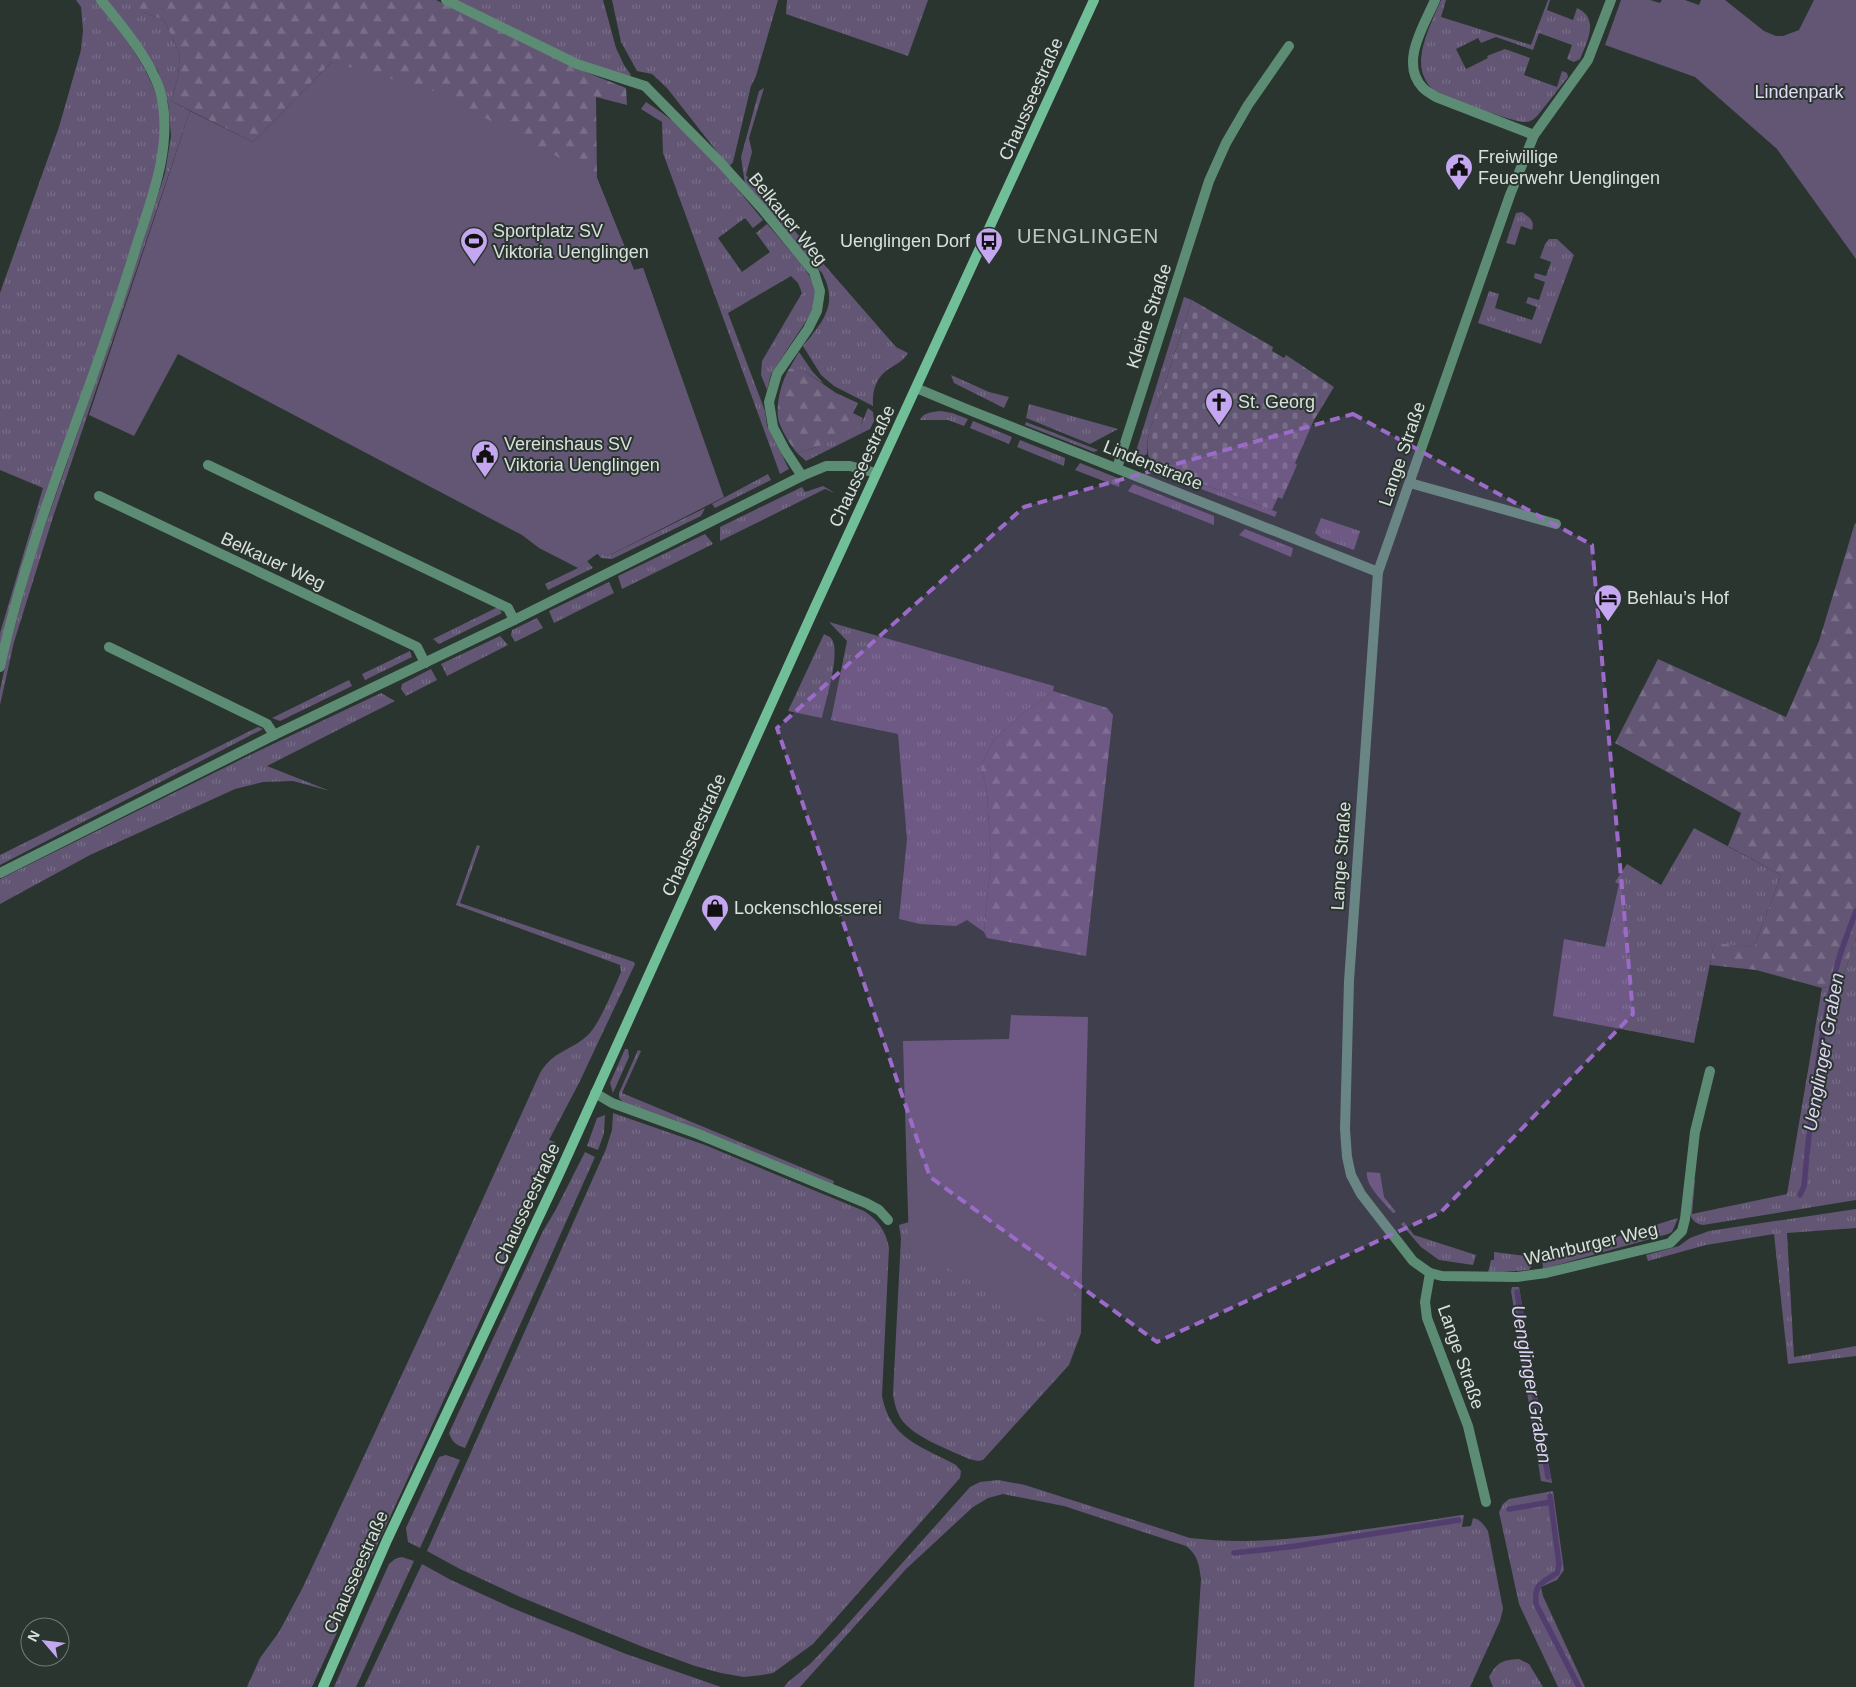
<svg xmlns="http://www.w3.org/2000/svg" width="1856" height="1687" viewBox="0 0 1856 1687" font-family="Helvetica,sans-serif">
	<defs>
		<pattern id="grass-tufts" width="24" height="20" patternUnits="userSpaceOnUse" patternTransform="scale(1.25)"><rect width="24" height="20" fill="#625674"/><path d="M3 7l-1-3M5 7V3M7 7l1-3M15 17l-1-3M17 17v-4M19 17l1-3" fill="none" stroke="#786e87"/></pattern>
		<pattern id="forest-firs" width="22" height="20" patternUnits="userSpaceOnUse" patternTransform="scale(1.25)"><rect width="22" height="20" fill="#625674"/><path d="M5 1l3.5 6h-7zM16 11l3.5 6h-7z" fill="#786e87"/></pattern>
		<pattern id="cemetery-stones" width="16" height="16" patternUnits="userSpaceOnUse" patternTransform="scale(1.25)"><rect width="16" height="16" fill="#625674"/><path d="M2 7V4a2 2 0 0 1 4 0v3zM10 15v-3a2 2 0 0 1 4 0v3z" fill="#786e87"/></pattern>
	</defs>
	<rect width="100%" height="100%" fill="#2a352f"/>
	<g fill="url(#grass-tufts)">
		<path d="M76,0h20c29,39 71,85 65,138 -1,17 -7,35 -10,52l-151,460v-17l43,-145 -43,-18v-177l59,-166 22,-77 2,-20 -2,-23z"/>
		<polygon points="107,0 131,0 131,4 145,13 164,20 180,55 178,76 171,101 190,111 53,517 14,642 0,705 0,690 9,648 33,560 116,324 165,173 171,136 168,102 158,71"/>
		<polygon points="455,0 603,0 616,48 624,65 631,75 627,78 590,66"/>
		<polygon points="612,0 778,0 756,76 751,86 733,162 729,167 667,88 652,74 637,71 621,42"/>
		<polygon points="787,0 928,0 908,56 786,14"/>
		<path d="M1441,0h5l-5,17 90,28 17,-45h2l-3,10 26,10 4,-12c23,10 10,34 3,51l-6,3 -7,-3 5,-14 -33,-12 -6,17 -37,-13 -15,6 -3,-5 -22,11 10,20 22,-11 -1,-2 18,-7 25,9 -6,17 33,12 5,-16 5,2 1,4 -30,38c-4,4 -7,7 -13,7 -9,1 -78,-24 -88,-30 -8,-4 -13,-13 -15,-21 -5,-21 11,-52 19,-71z"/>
		<path d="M764,88l-15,50 3,14 -6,23 150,172 12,6c-5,8 -10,10 -18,15 -14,9 -18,22 -17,38l-39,-20 -13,-11 -18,-29c20,-24 36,-42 19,-73l-77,-89 -4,-27 18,-66z"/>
		<path d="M646,102c47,29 82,76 117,118l-10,8 -8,-10 -27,20 24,34 28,-20 -14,-19 11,-9 36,42 8,12 5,14 -2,17 -43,65 -4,16 -6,-15 1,-14 40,-68 -4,-10 -7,-7 -63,37 37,98 2,15 22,43 -9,5 -117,-321 -1,-31 -21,-13z"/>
		<path d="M1522,212c7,5 13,8 10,18l-11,-4 -6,19 -9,-2 10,-30z"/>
		<polygon points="1549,239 1557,239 1574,255 1541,344 1478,323 1489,291 1499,294 1495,308 1532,320 1537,307 1526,303 1528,297 1539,300 1545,282 1534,278 1535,273 1546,276 1551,262 1540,258 1545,244"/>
		<polygon points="1184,297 1192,300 1149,433 1147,445 1147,454 1135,460 1137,448"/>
		<polygon points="799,352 812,371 824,384 803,370 789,369"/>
		<polygon points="951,375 989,392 1009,397 1004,408 954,383"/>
		<polygon points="1029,404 1118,429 1090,444 1026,418"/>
		<polygon points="868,408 873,412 874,421 870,429 806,461 797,453 817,447 861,425"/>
		<path d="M941,411l11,2 16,6 -4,7 -16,-6h-28c4,-8 12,-8 21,-9z"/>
		<polygon points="973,421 1012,437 1009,444 970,428"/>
		<polygon points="1026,422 1098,450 1094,452 1025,425"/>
		<polygon points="1020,440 1065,458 1064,466 1017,447"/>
		<polygon points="1080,463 1120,479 1119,487 1075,470"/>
		<polygon points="1152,465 1277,512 1275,517 1159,473"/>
		<polygon points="768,474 771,480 715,508 712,504"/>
		<polygon points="1133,484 1214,516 1214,525 1128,491"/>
		<polygon points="823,486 835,493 825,489 720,541 720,527 802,487 805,492"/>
		<polygon points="705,508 701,516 612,559 601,558 597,553 608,556"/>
		<polygon points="1321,518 1360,531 1354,550 1321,538 1315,533"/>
		<polygon points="1245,529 1293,548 1291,557 1239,535"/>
		<polygon points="705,534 713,544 622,589 618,576"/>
		<polygon points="587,561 593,568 548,590 545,584 578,568"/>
		<polygon points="609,582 614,593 554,623 549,611"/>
		<polygon points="498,607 502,613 439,644 433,639"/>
		<polygon points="537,618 543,628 515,642 511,635 512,630"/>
		<polygon points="829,622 1054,686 1053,691 1015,720 993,741 981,766 987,792 991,860 984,932 967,920 956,926 920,924 899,919 907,839 898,734 831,720 847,641"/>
		<path d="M824,634c3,2 5,2 7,4 11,13 -6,64 -9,80l-34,-7z"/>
		<polygon points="500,636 508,645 447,676 441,664"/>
		<polygon points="410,651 412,657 365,680 362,674"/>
		<polygon points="431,669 437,680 406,696 401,689 402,684"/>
		<polygon points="349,680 352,686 280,721 272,718"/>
		<polygon points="381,693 395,701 267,766 330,791 293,781 263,782 235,789 90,855 0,904 0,879 250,755"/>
		<polygon points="258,727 263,729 0,865 0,855"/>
		<polygon points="1694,828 1781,875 1754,947 1714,944 1694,1043 1553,1016 1564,939 1605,947 1619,884 1615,882 1627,864 1661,885"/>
		<path d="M477,845l3,1 -20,57 174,59 1,2 -56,119 -30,57 6,2 -41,105 -202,440h-65l13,-29 19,-26 24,-45 148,-318 89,-196c14,-23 31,-22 48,-38 12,-12 26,-47 33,-63l-1,-7 -164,-60z"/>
		<path d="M1856,939v261l-153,25c-21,-3 -12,-29 -11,-44l3,-1 -3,34 95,-20 35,-206 18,-3z"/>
		<polygon points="625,1049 628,1049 629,1057 613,1093 610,1083"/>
		<polygon points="638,1050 641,1051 622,1093 834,1181 833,1185 674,1120 623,1102 619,1098 619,1093"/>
		<path d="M613,1113l92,32 159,66c14,9 22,20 25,37l-7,148c8,43 39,50 74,69l5,6 -1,7 -147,166 -40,29 -11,2 -18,2 -23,-4 -26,-7 -52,-19 -125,-51 -58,-27 -33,-18 179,-402 6,-19z"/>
		<polygon points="605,1115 604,1133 598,1150 587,1146 597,1118"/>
		<path d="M585,1152l10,5 -130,291c-9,-3 -13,-6 -16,-15l94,-202 12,-20z"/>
		<path d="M1367,1172l13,1 4,24 12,15 -3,1c-8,-10 -28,-27 -26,-41z"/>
		<polygon points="1856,1209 1856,1228 1787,1233 1794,1357 1856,1346 1856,1356 1788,1364 1774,1234 1706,1245 1648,1261 1646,1255 1679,1246 1690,1238 1709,1231"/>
		<polygon points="1678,1218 1672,1232 1668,1234 1543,1269 1542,1256 1564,1253"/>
		<path d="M909,1222v26l164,48 9,-24 -1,61 -12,32 -86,95 -5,1 -9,-2c-21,-10 -63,-24 -71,-46 -3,-6 -4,-13 -5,-19l8,-156 -2,-13z"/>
		<polygon points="1404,1222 1414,1235 1476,1255 1473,1265 1439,1260 1421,1247 1401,1224"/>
		<polygon points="1494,1252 1533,1257 1533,1263 1529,1270 1488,1273 1491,1260 1494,1260"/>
		<polygon points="1512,1287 1519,1287 1552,1483 1541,1481 1511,1291"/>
		<polygon points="446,1455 460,1460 420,1548 408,1542 406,1528 439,1457"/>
		<path d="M998,1480l27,5 165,53c50,6 93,2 142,-4 43,-6 86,-12 129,-19h3l-2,12 9,-1 2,-8c7,1 11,7 15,13l15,78 -3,12 -30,66h-276l7,-108c-2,-14 -3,-24 -15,-33l-122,-40 -61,-12 -15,4 -15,9 -67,62 -106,118h-16l4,-5 22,-18 28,-29 132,-148 10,-5z"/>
		<polygon points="1553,1491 1564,1570 1557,1580 1541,1587 1543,1596 1585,1687 1558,1687 1519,1604 1499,1512 1503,1504 1509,1499"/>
		<polygon points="402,1557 414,1561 356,1687 334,1687 389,1564 395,1559"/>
		<polygon points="422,1564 451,1580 512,1608 626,1654 721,1687 364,1687"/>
		<path d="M1519,1659l10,5 14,23h-50l-4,-10c8,-15 13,-17 30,-18z"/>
	</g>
	<g fill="url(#forest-firs)">
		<polygon points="131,0 436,0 588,73 626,88 627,105 596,97 597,178 634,270 643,268 709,457 332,62 253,142 171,101 178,76 180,55 164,20 145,13 130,4"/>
		<path d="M796,368l7,2 33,23 22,10 -5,10 10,5 -2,7 -5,5 -39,17 -20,6c-7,-9 -14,-20 -18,-31 -4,-15 2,-40 10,-53z"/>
		<polygon points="1855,523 1856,524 1856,939 1840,985 1822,988 1756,970 1710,965 1714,943 1754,947 1781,875 1728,846 1741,813 1615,743 1658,659 1786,717 1819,641"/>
		<polygon points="1053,691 1107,708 1113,715 1086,956 987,938 984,932 991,860 987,792 981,766 993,741 1015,720"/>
	</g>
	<path fill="url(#cemetery-stones)" d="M1192,300l81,47 -1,4 12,7 2,-3 48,32 -20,33 -19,43 2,2 -15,34 -4,-2 -6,13 -120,-45c-6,-11 -5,-20 -3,-32z"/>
	<g fill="#625674">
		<polygon points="1621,0 1650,0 1660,3 1662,0 1685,0 1699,5 1701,0 1725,0 1764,31 1776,36 1783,36 1799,30 1814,0 1856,0 1856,259 1777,149 1695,77 1605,45"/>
		<polygon points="332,62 437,92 597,178 634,270 643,268 724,497 608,556 597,554 578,568 539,548 522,535 178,354 134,436 89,415 190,111 253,142"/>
		<polygon points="1011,1015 1088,1017 1082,1272 1073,1296 1053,1324 909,1248 903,1041 1009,1039"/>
	</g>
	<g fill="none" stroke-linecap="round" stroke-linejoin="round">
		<g stroke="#523e6e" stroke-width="5.5">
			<path d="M1800,1195l4,-9c7,-76 15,-153 35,-228 5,-15 11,-31 17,-47"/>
			<polyline points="1517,1292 1548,1477"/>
			<path d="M1550,1496l9,68 -2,9c-15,10 -23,10 -21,31l43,83"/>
			<polyline points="1509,1509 1551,1502"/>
			<polyline points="1234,1553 1296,1546 1459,1520"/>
		</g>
		<g stroke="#5d8c74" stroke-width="10">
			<polyline points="446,0 577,64 645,86"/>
			<polyline points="208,465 508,608 514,620"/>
			<polyline points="1410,483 1556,524"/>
			<polyline points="99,496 417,647 425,663"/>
			<polyline points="109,647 267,724 274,735"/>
			<path d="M0,667c31,-143 93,-277 135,-417 15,-48 37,-99 27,-151 -6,-33 -40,-73 -61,-99"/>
			<polyline points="595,1093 612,1103 698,1134 866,1203 879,1210 888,1220"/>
		</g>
		<g stroke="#5d8c74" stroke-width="10">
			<path d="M1435,0c-11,26 -36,63 -12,88 4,4 9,6 13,9l98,38"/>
			<polyline points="1611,0 1588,60 1534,135 1510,195 1378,572 1349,981 1345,1129 1347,1157 1351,1175 1361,1194 1413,1261 1430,1273 1442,1276 1517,1277 1546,1273 1670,1243 1682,1231 1685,1219 1695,1132 1710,1071"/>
			<polyline points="645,86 720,162 764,211 814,272 820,291 817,311 808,329 777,374 769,402 773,427 785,450 802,476"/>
			<polyline points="916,388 969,410 1378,572"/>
			<polyline points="1117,468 1209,181 1226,143 1248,105 1289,46"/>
			<polyline points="0,873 274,735 514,620 802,476 826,466 850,466 876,473"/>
			<polyline points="1430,1273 1425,1302 1427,1318 1468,1426 1486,1502"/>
		</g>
		<polyline stroke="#71bf98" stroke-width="10" points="323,1687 387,1540 559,1174 815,607 1094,0"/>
	</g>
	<path fill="#9c6bca" fill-opacity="0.2" stroke="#9c6bca" stroke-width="4" stroke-dasharray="10 6" stroke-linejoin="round" d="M1353,414l239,131 41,469 -192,198 -284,130 -227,-165 -153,-449 247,-221z"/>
	<defs>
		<g id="civic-pin" transform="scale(1.4375)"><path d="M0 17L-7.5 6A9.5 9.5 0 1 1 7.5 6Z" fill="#c5a7f1" stroke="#2a352f"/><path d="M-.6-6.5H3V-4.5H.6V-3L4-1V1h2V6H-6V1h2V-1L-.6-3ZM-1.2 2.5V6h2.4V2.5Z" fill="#111"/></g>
		<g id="stadium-pin" transform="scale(1.4375)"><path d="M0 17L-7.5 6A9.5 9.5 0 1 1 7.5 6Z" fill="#c5a7f1" stroke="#2a352f"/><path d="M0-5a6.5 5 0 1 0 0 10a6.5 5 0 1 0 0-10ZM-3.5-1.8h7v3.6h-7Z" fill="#111"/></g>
		<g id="bus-pin" transform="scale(1.4375)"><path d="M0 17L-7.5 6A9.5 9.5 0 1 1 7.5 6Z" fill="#c5a7f1" stroke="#2a352f"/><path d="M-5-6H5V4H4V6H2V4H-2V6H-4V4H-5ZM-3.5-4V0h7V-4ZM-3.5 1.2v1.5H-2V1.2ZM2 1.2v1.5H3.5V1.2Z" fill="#111"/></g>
		<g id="church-pin" transform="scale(1.4375)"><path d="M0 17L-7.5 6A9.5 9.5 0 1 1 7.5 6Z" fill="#c5a7f1" stroke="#2a352f"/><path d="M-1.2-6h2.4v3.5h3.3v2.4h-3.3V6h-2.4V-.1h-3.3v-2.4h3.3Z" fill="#111"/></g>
		<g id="hotel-pin" transform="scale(1.4375)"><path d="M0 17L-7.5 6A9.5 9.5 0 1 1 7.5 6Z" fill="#c5a7f1" stroke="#2a352f"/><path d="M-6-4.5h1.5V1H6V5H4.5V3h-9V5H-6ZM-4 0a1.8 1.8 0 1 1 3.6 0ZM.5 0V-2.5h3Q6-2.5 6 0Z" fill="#111"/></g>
		<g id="shop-pin" transform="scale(1.4375)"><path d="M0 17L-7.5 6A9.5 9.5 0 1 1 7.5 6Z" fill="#c5a7f1" stroke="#2a352f"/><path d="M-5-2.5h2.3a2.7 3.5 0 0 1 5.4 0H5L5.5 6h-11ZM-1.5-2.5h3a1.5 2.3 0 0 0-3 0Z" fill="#111"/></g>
	</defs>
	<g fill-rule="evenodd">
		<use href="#civic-pin" x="1459" y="167"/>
		<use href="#stadium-pin" x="474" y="241"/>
		<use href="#bus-pin" x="989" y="241"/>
		<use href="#church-pin" x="1219" y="402"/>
		<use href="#civic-pin" x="485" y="454"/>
		<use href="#hotel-pin" x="1608" y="598"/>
		<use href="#shop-pin" x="715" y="908"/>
	</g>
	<g text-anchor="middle" stroke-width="4" stroke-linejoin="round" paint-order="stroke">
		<g font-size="18" fill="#e3d8f7" stroke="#2a352f">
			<text x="1799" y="98">Lindenpark</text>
		</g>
		<g font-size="18" fill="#dae1dd" stroke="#2a352f">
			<text transform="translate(1031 99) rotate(-66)" y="6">Chausseestraße</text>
			<text transform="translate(788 219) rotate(51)" y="6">Belkauer Weg</text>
			<text transform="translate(1149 316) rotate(-72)" y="6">Kleine Straße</text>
			<text transform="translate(1402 454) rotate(-71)" y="6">Lange Straße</text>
			<text transform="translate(1153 465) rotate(22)" y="6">Lindenstraße</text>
			<text transform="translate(862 466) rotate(-65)" y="6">Chausseestraße</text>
			<text transform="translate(273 561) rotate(25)" y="6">Belkauer Weg</text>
			<text transform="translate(694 835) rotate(-66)" y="6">Chausseestraße</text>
			<text transform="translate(1341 856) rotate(-86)" y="6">Lange Straße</text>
			<text transform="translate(527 1204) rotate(-65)" y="6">Chausseestraße</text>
			<text transform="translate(1591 1244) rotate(-13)" y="6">Wahrburger Weg</text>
			<text transform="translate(1461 1357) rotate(71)" y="6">Lange Straße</text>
			<text transform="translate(356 1572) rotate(-66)" y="6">Chausseestraße</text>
		</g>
		<g font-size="18" fill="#dae1dd" stroke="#2a352f" text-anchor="start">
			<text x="1478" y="163">Freiwillige<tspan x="1478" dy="21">Feuerwehr Uenglingen</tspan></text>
			<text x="493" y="237">Sportplatz SV<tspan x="493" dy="21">Viktoria Uenglingen</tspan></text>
			<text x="970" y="247" text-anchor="end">Uenglingen Dorf</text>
			<text x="1238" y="408">St. Georg</text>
			<text x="504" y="450">Vereinshaus SV<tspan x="504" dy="21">Viktoria Uenglingen</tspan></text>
			<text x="1627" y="604">Behlau’s Hof</text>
			<text x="734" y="914">Lockenschlosserei</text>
		</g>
		<g font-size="19" font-style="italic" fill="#dfd3f3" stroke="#2a352f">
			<text transform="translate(1823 1052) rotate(-80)" y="7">Uenglinger Graben</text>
			<text transform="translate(1532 1384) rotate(80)" y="7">Uenglinger Graben</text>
		</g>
		<g font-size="20" letter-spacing="1" fill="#bccac2" stroke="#2a352f">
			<text x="1088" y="243">UENGLINGEN</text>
		</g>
	</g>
	<g transform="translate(45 1642) rotate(298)"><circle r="24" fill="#2a352f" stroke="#707a75"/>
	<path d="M0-4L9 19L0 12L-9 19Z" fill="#c5a7f1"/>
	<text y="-8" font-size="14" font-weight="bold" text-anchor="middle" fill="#dae1dd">N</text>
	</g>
</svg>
